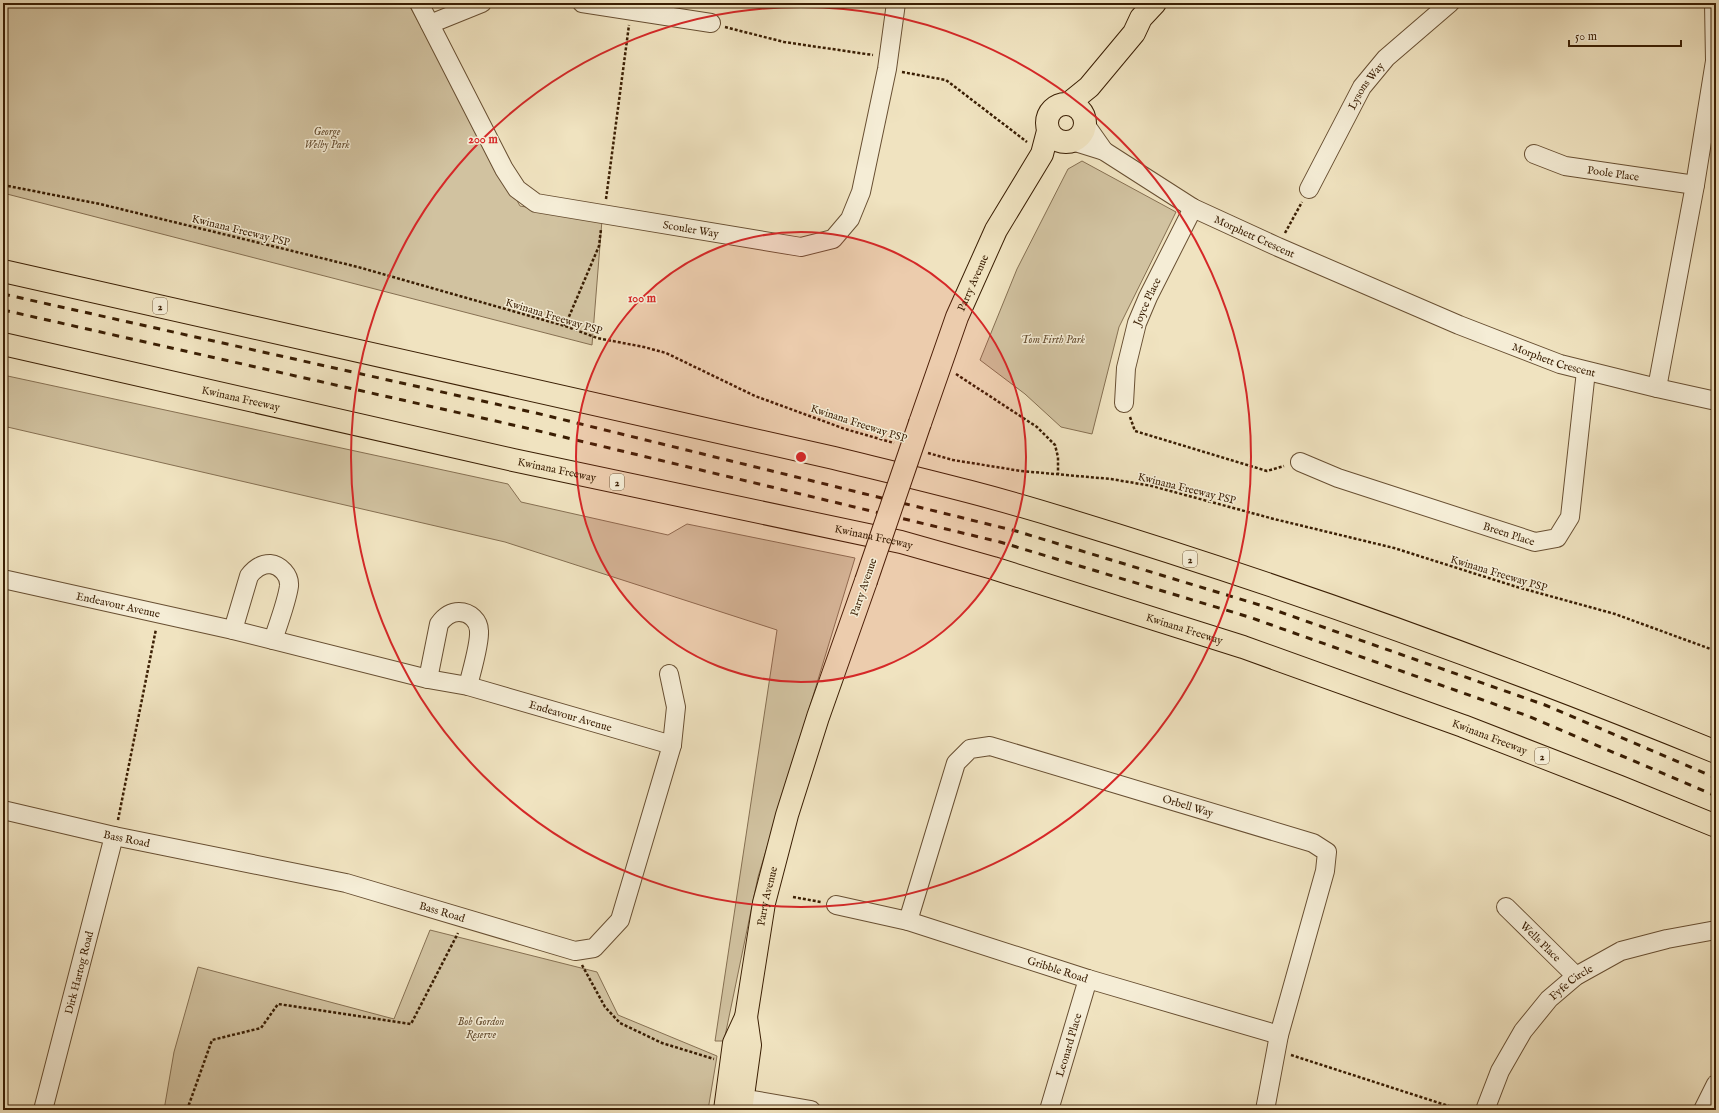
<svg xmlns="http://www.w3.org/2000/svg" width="1719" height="1113" viewBox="0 0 1719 1113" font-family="'IM FELL English',serif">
	<rect width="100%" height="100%" fill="#f0e3c0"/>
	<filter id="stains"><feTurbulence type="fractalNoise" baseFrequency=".005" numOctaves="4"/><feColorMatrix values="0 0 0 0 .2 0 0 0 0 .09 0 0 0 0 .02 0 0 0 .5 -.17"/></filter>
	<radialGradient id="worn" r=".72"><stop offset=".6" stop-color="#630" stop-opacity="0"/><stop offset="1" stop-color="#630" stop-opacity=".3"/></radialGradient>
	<g fill="#d1c2a0" stroke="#867052">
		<polygon points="3,3 408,3 520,206 602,220 592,345 3,193"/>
		<polygon points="1082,161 1176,212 1119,327 1092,434 1061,427 1025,394 980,360 1017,269 1068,169"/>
		<polygon points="3,375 508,484 521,502 668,535 687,524 855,558 758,877 724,1041 715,1041 777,630 505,542 3,426"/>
		<polygon points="430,930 597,972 618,1015 717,1056 708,1110 164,1110 174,1052 198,967 394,1019"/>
	</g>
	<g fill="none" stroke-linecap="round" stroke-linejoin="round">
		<g stroke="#684f32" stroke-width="20">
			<g id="minor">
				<path id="s1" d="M419,3l85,166 13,20 19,14 265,44 32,-8 17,-20 11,-27 26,-123 9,-66"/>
				<polyline points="582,3 711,23"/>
				<polyline points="430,24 482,3"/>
				<polyline points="1085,124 1104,151"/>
				<path id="s2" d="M1072,141l32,10 89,57 85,39 181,78 101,39 97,24 38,-203 20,-124 -1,-58"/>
				<path id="s3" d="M1534,154l31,12 130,19"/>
				<path id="s4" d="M1309,189l53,-102 24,-29 64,-55"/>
				<polyline points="1657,388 1716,401"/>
				<path id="s5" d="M1124,403l2,-35 11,-45 11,-26 45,-89"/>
				<path id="s6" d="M1300,462l38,16 197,64 22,-4 13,-21 16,-146"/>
				<path id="s7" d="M3,579l230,51 195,49 40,7 204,59"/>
				<path d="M233,630l16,-54c6,-8 12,-12 21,-12 10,1 20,11 19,22 -2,15 -11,39 -16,54"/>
				<path d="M428,679l11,-55c5,-7 11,-12 20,-12 11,0 20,9 20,19 1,13 -8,42 -11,55"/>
				<path id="s8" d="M3,810l111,26 232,47 229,68 19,-3 26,-28 52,-175 4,-38 -7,-33"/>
				<path id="s9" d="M836,905l72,16 180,58 191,56"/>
				<path id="s10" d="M1506,907l70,69"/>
				<path id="s11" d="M908,921l48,-158 14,-14 20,-3 323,97 14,9 -2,19 -46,164 -14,75"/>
				<polyline points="729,1096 811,1110"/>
				<path id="s12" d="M43,1110l71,-274"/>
				<path id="s13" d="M1049,1110l39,-131"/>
				<path id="s14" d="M1485,1110l15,-39 23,-40 26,-32 27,-23 45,-25 46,-12 49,-9"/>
				<polyline points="1703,1110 1716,1084"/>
			</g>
		</g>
		<g stroke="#3a1e03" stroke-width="24">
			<g id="major">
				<circle cx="1066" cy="123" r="19"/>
				<polyline points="1068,104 1089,87 1134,33 1141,18 1155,3"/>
				<path id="s15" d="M920,423l37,-106 39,-87 46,-76 6,-23"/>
				<path id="s16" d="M725,1110l9,-67 12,-26 18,-114 23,-88 31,-98 48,-136"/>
				<polyline points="741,1110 750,1045 746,1017"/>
			</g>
		</g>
		<g stroke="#3a1e03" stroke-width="24">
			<g id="highway">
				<path d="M3,271l831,187c77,19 155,37 231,61 220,67 438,146 651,233"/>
				<path id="s17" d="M3,344l510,116 388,82 92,26 250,79 220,79 157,61 96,39"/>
			</g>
		</g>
		<g stroke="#3a1e03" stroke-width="2.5" stroke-dasharray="3 2" stroke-linecap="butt">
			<polyline points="725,27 784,42 873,55"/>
			<polyline points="902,72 946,80 1027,142"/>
			<polyline points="3,185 100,204 358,267 565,326 597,338 644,347 666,353 755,396 845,429 894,443"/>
			<polyline points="606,199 629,25"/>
			<polyline points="1285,233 1302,202"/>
			<polyline points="565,326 599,246 601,229"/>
			<polyline points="956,374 1037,427 1055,445 1058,457 1058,474"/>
			<polyline points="1130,417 1135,431 1267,471 1284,466"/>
			<polyline points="928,453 953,460 1021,471 1111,479 1152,486 1274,519 1394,548 1517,587 1615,614 1716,651"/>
			<polyline points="118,820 156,629"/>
			<polyline points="793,897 821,902"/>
			<polyline points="582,965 605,1007 620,1023 662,1043 714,1059"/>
			<polyline points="1291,1055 1461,1110"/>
			<polyline points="187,1110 212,1040 261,1028 278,1004 411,1024 458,933"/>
		</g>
		<use href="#minor" stroke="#f5edd6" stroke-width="18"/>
		<use href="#major" stroke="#f0e3c0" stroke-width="22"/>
		<use href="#highway" stroke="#f0e3c0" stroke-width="22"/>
		<g stroke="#3a1e03" stroke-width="3" stroke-dasharray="7 7" stroke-linecap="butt">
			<polyline points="3,294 536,413 1016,531 1263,606 1545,705 1716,778"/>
			<polyline points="3,310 522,427 1000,542 1249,617 1528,716 1716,796"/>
		</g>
		<g stroke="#3a1e03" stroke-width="24" stroke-linecap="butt">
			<polyline id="major-bridge" points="866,581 920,423"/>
		</g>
		<use href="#major-bridge" stroke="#f0e3c0" stroke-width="22"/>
	</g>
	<circle cx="801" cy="457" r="225" fill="#d62828" fill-opacity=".12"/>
	<g fill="none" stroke="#d62828" stroke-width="2">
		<circle cx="801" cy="457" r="225"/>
		<circle cx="801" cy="457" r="450"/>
	</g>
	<g text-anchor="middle" stroke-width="3" stroke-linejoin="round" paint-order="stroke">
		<g fill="#f5edd6" stroke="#725c42" stroke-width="1">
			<rect x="153" y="298" width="14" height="16" rx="3"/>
			<rect x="610" y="474" width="14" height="16" rx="3"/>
			<rect x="1183" y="551" width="14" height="16" rx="3"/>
			<rect x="1535" y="748" width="14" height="16" rx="3"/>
		</g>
		<g font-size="10" font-weight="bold" fill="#3a1e03">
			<text x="160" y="310">2</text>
			<text x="617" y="486">2</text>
			<text x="1190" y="563">2</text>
			<text x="1542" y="760">2</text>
		</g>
		<g font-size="11" fill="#3a1e03" stroke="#f5edd6">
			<text dy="4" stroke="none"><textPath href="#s4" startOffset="118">Lysons Way</textPath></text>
			<text dy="4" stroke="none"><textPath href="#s3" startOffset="82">Poole Place</textPath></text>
			<text dy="4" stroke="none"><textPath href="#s1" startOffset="391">Scouler Way</textPath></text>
			<text transform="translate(241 230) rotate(14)" y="4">Kwinana Freeway PSP</text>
			<text dy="4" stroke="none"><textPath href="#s2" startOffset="207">Morphett Crescent</textPath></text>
			<text dy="4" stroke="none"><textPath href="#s15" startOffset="150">Parry Avenue</textPath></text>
			<text dy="4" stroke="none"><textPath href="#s5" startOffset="105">Joyce Place</textPath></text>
			<text transform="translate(554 316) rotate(17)" y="4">Kwinana Freeway PSP</text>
			<text dy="4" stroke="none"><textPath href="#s2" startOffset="531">Morphett Crescent</textPath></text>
			<text dy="4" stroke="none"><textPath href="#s17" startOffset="244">Kwinana Freeway</textPath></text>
			<text transform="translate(859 423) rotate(18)" y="4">Kwinana Freeway PSP</text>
			<text dy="4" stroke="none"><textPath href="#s17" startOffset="568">Kwinana Freeway</textPath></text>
			<text transform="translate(1187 488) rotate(14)" y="4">Kwinana Freeway PSP</text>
			<text dy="4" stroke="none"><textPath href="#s6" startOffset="221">Breen Place</textPath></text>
			<text dy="4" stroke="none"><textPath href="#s17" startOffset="892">Kwinana Freeway</textPath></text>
			<text transform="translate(1499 573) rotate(17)" y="4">Kwinana Freeway PSP</text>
			<text transform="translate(863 587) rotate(-71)" y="4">Parry Avenue</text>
			<text dy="4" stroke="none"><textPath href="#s7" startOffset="118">Endeavour Avenue</textPath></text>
			<text dy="4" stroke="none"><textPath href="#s17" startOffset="1216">Kwinana Freeway</textPath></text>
			<text dy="4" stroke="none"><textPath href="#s7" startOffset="584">Endeavour Avenue</textPath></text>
			<text dy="4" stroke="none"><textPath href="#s17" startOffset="1540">Kwinana Freeway</textPath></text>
			<text dy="4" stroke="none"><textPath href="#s11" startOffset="412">Orbell Way</textPath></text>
			<text dy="4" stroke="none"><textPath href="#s8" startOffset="127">Bass Road</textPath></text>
			<text dy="4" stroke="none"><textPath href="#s16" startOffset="219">Parry Avenue</textPath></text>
			<text dy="4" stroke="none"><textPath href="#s8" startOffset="451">Bass Road</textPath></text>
			<text dy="4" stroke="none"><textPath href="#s10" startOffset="49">Wells Place</textPath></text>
			<text dy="4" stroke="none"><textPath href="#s9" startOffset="231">Gribble Road</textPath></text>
			<text dy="4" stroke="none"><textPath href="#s12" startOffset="142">Dirk Hartog Road</textPath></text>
			<text dy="4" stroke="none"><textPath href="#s14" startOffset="157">Fyfe Circle</textPath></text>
			<text dy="4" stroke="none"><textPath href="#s13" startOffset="68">Leonard Place</textPath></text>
		</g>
		<g font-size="11" font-style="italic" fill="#674f32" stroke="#f5edd6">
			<text x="327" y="135">George<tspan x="327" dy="13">Welby Park</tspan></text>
			<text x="1053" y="343">Tom Firth Park</text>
			<text x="481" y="1025">Bob Gordon<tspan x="481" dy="13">Reserve</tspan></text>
		</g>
	</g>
	<circle cx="801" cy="457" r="6" fill="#d62828" stroke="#f5edd6" stroke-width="2"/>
	<g font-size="12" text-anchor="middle" font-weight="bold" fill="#d62828" stroke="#f5edd6" stroke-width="3" stroke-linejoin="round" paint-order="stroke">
		<text x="483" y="143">200 m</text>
		<text x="642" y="302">100 m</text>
	</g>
	<rect width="1719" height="1113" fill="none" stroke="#f0e3c0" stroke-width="16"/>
	<rect x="4" y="4" width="1711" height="1105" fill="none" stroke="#3a1e03" stroke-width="2"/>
	<rect x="8" y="8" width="1703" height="1097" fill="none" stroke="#3a1e03"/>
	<path d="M1569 40v6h112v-6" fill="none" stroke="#3a1e03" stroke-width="2"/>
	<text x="1575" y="40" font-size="12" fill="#3a1e03" stroke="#f5edd6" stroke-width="3" paint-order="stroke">50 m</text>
	<rect width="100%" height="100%" filter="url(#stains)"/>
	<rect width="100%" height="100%" fill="url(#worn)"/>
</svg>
